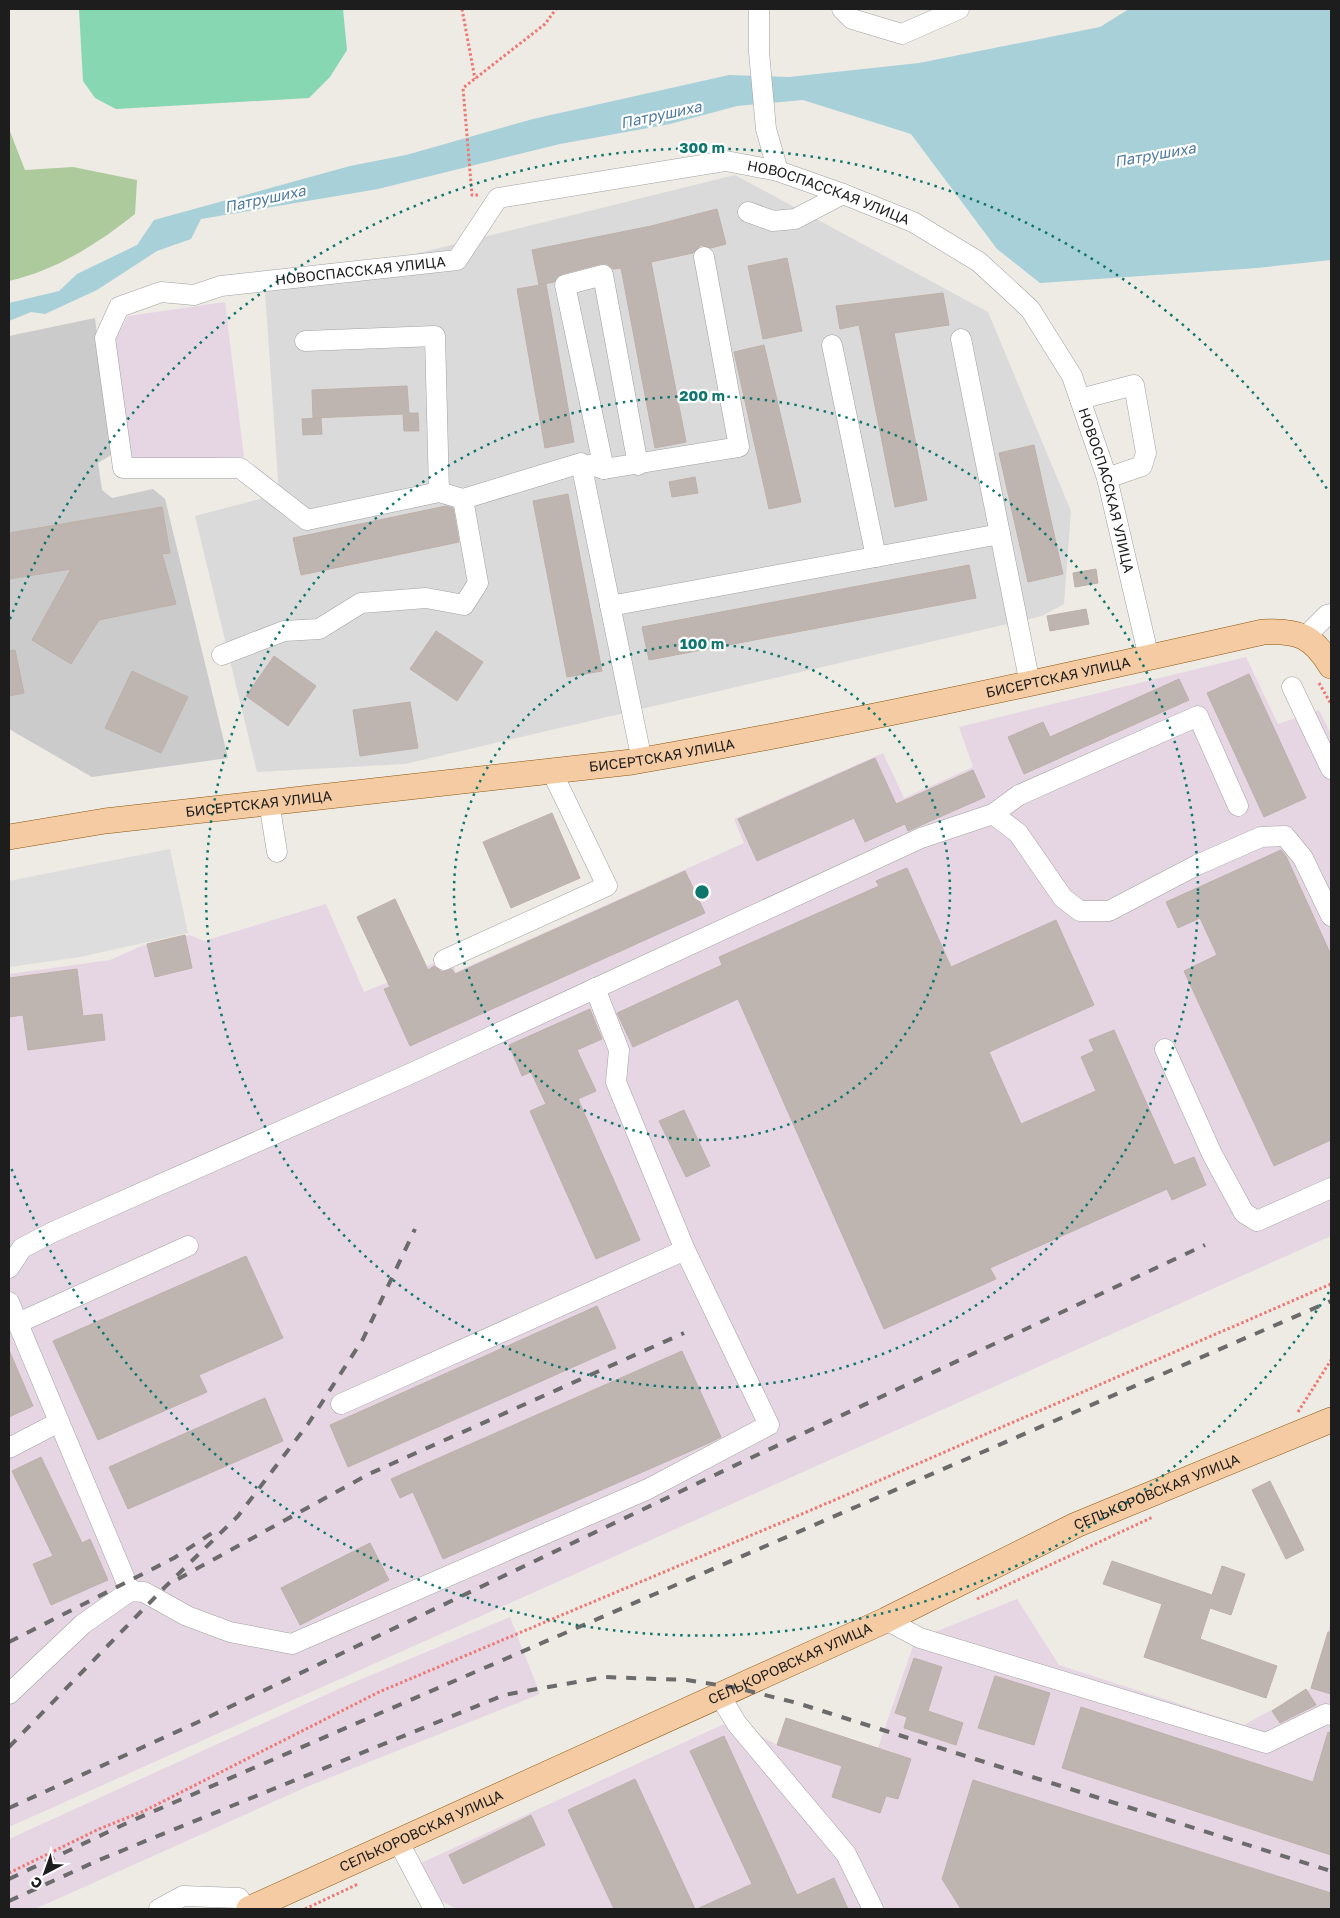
<svg xmlns="http://www.w3.org/2000/svg" width="1340" height="1918" viewBox="0 0 1340 1918" font-family="'Golos Text',sans-serif">
	<rect width="100%" height="100%" fill="#eeeae4"/>
	<polygon fill="#dbdada" points="735,175 988,312 1071,511 1064,604 1042,616 405,764 257,772 195,516 279,494 265,291"/>
	<g fill="#e6d6e4">
		<polygon points="225,302 244,457 131,460 115,340 128,316"/>
		<polygon points="1246,657 1278,724 1319,710 1331,734 1331,1236 9,1827 9,974 110,960 144,945 190,935 204,941 326,904 364,992 449,957 456,972 744,843 734,819 883,753 904,798 973,767 959,727"/>
		<polygon points="1017,1599 1059,1665 1244,1725 1311,1688 1331,1622 1331,1909 456,1909 442,1901 421,1863 724,1724 757,1734 777,1745 786,1718 878,1748 915,1640"/>
		<polygon points="510,1617 540,1694 311,1785 35,1909 9,1909 9,1839 345,1686"/>
	</g>
	<polygon fill="#cbcbcb" points="95,318 111,455 98,463 102,490 112,498 153,489 165,499 228,758 92,777 9,729 9,336"/>
	<path fill="#acca9c" d="M9,129l16,41 48,-3 64,13 -2,34c-38,30 -78,56 -126,67z"/>
	<polygon fill="#88d7b3" points="79,9 343,9 347,50 330,77 309,98 116,109 95,98 83,81"/>
	<polygon fill="#ddd" points="170,849 188,933 80,957 9,967 9,881"/>
	<polygon fill="#a8d0d8" points="1129,9 1331,9 1331,260 1257,268 1040,283 997,249 911,134 803,100 737,106 670,124 560,144 378,189 201,219 191,239 157,251 97,290 45,314 31,312 9,321 9,303 59,291 77,274 137,245 154,220 350,166 406,155 533,119 729,75 789,77 919,63 1100,27"/>
	<g fill="#beb5b1" stroke="#beb0a8">
		<polygon points="717,209 726,244 711,248 701,245 693,253 651,262 686,442 655,448 621,268 613,269 607,264 600,264 562,274 554,282 539,285 532,250 651,226"/>
		<polygon points="787,258 802,331 763,339 748,266"/>
		<polygon points="546,284 574,442 545,448 517,289"/>
		<polygon points="943,293 949,325 894,333 927,500 895,507 859,325 840,329 836,306"/>
		<polygon points="764,345 801,502 769,509 734,352"/>
		<polygon points="407,386 409,413 418,413 419,431 404,431 403,414 313,418 312,390"/>
		<polygon points="321,418 322,434 303,435 302,419"/>
		<polygon points="1034,445 1063,574 1028,582 999,453"/>
		<polygon points="695,477 698,493 672,497 669,482"/>
		<polygon points="568,494 602,671 567,677 533,501"/>
		<polygon points="446,506 453,508 459,542 301,575 293,538"/>
		<polygon points="162,507 170,553 162,554 176,604 99,620 71,664 32,640 71,569 9,579 9,533"/>
		<polygon points="969,565 976,598 649,660 642,627"/>
		<polygon points="1096,569 1098,583 1075,587 1073,573"/>
		<polygon points="1086,609 1089,624 1050,631 1047,616"/>
		<polygon points="436,631 483,662 457,701 410,669"/>
		<polygon points="15,650 24,693 9,696 9,651"/>
		<polygon points="274,656 316,686 288,726 246,696"/>
		<polygon points="132,671 188,697 161,753 105,728"/>
		<polygon points="1249,674 1306,798 1264,817 1207,693"/>
		<polygon points="1179,679 1189,700 1024,774 1008,737 1043,722 1050,737"/>
		<polygon points="410,702 418,748 360,756 353,710"/>
		<polygon points="875,758 896,804 973,770 985,797 908,831 905,824 865,842 854,818 757,861 738,819"/>
		<polygon points="552,813 580,878 511,908 483,842"/>
		<polygon points="1281,850 1286,856 1331,955 1331,1140 1274,1166 1184,971 1217,955 1200,918 1178,928 1166,902"/>
		<polygon points="907,868 951,967 1056,920 1094,1005 989,1052 1021,1124 1096,1091 1081,1057 1094,1051 1089,1040 1114,1030 1174,1165 1194,1157 1206,1185 1172,1200 1167,1189 990,1268 996,1279 884,1329 738,999 633,1047 617,1013 722,965 719,957 879,886 876,881"/>
		<polygon points="685,871 705,913 410,1046 384,989 390,987 357,917 395,899 428,970 434,966 442,972 452,969 455,974"/>
		<polygon points="185,935 192,968 155,977 147,944"/>
		<polygon points="77,969 83,1016 102,1014 105,1040 28,1050 23,1015 9,1017 9,978"/>
		<polygon points="590,1009 602,1039 577,1050 596,1091 578,1099 640,1240 596,1259 530,1111 546,1104 531,1072 522,1076 509,1045"/>
		<polygon points="684,1110 710,1166 686,1177 659,1121"/>
		<polygon points="246,1256 283,1338 199,1375 207,1392 98,1440 53,1341"/>
		<polygon points="597,1306 616,1348 348,1467 330,1425"/>
		<polygon points="9,1350 33,1406 9,1417"/>
		<polygon points="682,1351 721,1437 709,1443 443,1559 413,1492 400,1498 391,1479"/>
		<polygon points="265,1398 283,1441 128,1509 109,1467"/>
		<polygon points="41,1457 82,1543 90,1539 108,1580 51,1605 33,1564 53,1556 12,1471"/>
		<polygon points="1270,1481 1304,1550 1286,1559 1252,1490"/>
		<polygon points="370,1543 389,1580 300,1625 281,1588"/>
		<polygon points="1112,1561 1212,1595 1222,1566 1245,1574 1231,1615 1210,1608 1200,1639 1277,1666 1266,1698 1144,1657 1162,1604 1103,1584"/>
		<polygon points="1328,1632 1331,1632 1331,1694 1311,1688"/>
		<polygon points="914,1658 942,1667 928,1711 963,1723 956,1745 904,1728 907,1717 895,1713"/>
		<polygon points="995,1676 1050,1693 1034,1745 978,1728"/>
		<polygon points="1306,1689 1316,1705 1280,1723 1272,1711"/>
		<polygon points="1081,1707 1313,1782 1328,1732 1331,1733 1331,1855 1062,1768"/>
		<polygon points="786,1718 911,1759 898,1799 886,1796 880,1813 832,1797 842,1766 777,1745"/>
		<polygon points="724,1736 797,1895 834,1878 848,1909 697,1909 752,1884 690,1751"/>
		<polygon points="635,1779 695,1909 614,1909 568,1810"/>
		<polygon points="973,1780 1331,1893 1331,1909 961,1909 942,1879"/>
		<polygon points="531,1815 545,1845 463,1884 449,1855"/>
	</g>
	<g fill="none" stroke-linecap="round" stroke-linejoin="round">
		<g stroke="#a1a1a1" stroke-width="21">
			<g id="minor">
				<polyline points="759,9 759,52 766,129 778,171"/>
				<polyline points="842,9 852,19 902,34 959,9"/>
				<polyline points="748,212 773,221 795,219 843,194"/>
				<polyline points="961,339 1030,684"/>
				<polyline points="305,341 435,336 439,492"/>
				<polyline points="832,345 876,557"/>
				<polyline points="1080,399 1134,385 1146,453 1142,466 1107,478"/>
				<polyline points="590,465 604,469 739,447 704,257"/>
				<polyline points="604,469 565,285 603,275 638,465"/>
				<polyline points="610,606 1000,534"/>
				<polyline points="1306,636 1327,615 1331,614"/>
				<polyline points="222,655 284,631 319,629 361,603 426,598 464,605 478,583 463,499"/>
				<polyline points="1292,687 1331,769"/>
				<path id="s1" d="M642,761l-61,-298 -118,36 -24,-7 -132,28 -67,-52h-117l-18,-130 14,-31 42,-15 33,3 27,-9 236,-26 41,-62 228,-37 52,10 65,23 70,28 66,40 51,47 42,67 35,102 42,180"/>
				<polyline points="269,802 277,852"/>
				<polyline points="993,814 1019,795 1198,716 1238,806"/>
				<polyline points="444,960 607,886 551,770"/>
				<polyline points="1165,1049 1212,1154 1244,1213 1257,1221 1331,1188"/>
				<polyline points="9,1268 22,1248 53,1232 412,1073 921,838 993,814 1018,833 1063,898 1080,911 1109,911 1197,865 1261,837 1285,836 1303,858 1331,916"/>
				<polyline points="9,1302 130,1591"/>
				<polyline points="18,1323 188,1246"/>
				<polyline points="341,1404 685,1250 616,1082 619,1050 595,988"/>
				<polyline points="9,1448 59,1422"/>
				<polyline points="886,1620 920,1638 1266,1743 1326,1714 1331,1715"/>
				<polyline points="9,1694 83,1624 130,1591 144,1592 187,1616 230,1632 292,1644 648,1489 769,1425 685,1250"/>
				<polyline points="720,1696 737,1724 846,1854 873,1909"/>
				<polyline points="398,1841 434,1909"/>
				<polyline points="159,1909 183,1896 239,1898 245,1909"/>
			</g>
		</g>
		<g stroke="#8b580c" stroke-width="26">
			<g id="major">
				<path id="s2" d="M9,837l96,-16 527,-59c212,-37 422,-83 631,-130 35,-2 50,4 68,34"/>
				<path id="s3" d="M249,1909l637,-289 190,-95 255,-105"/>
			</g>
		</g>
		<g stroke="#ee7974" stroke-width="3" stroke-dasharray="2.5 2.5" stroke-linecap="butt">
			<polyline points="462,9 475,79"/>
			<polyline points="478,195 472,195 463,88 545,24 556,9"/>
			<polyline points="1319,683 1331,704"/>
			<polyline points="1298,1412 1331,1360"/>
			<polyline points="977,1599 1153,1517"/>
			<polyline points="9,1873 99,1829 144,1811 379,1692 816,1508 1331,1284"/>
			<polyline points="305,1909 358,1884"/>
		</g>
		<use href="#minor" stroke="#fff" stroke-width="20"/>
		<use href="#major" stroke="#f4cba3" stroke-width="25"/>
		<g stroke="#6b6b6b" stroke-width="4" stroke-dasharray="10 10" stroke-linecap="butt">
			<polyline points="178,1579 369,1474 684,1333"/>
			<polyline points="9,1642 174,1558 215,1531"/>
			<polyline points="9,1747 165,1587 238,1516 308,1424 363,1339 415,1229"/>
			<polyline points="9,1808 196,1723 740,1463 1205,1245"/>
			<polyline points="9,1879 129,1822 1331,1301"/>
			<polyline points="9,1901 99,1860 504,1695 604,1677 687,1680 737,1688 797,1703 1331,1871"/>
		</g>
	</g>
	<g fill="none" stroke="#0f766e" stroke-width="2.5" stroke-dasharray="2.5 5">
		<circle cx="702" cy="892" r="248"/>
		<circle cx="702" cy="892" r="496"/>
		<path d="M1329 1292A744 744 0 0 1 10 1165M10 619A744 744 0 0 1 1329 492"/>
	</g>
	<g text-anchor="middle" stroke-width="4.5" stroke-linejoin="round" paint-order="stroke">
		<g font-size="14" fill="#1d1d1d" stroke="#fff">
			<text dy="5" stroke="none"><textPath href="#s1" startOffset="1711">НОВОСПАССКАЯ УЛИЦА</textPath></text>
			<text dy="5" stroke="none"><textPath href="#s1" startOffset="1201">НОВОСПАССКАЯ УЛИЦА</textPath></text>
			<text dy="5" stroke="none"><textPath href="#s1" startOffset="2146">НОВОСПАССКАЯ УЛИЦА</textPath></text>
			<text dy="5" stroke="none"><textPath href="#s2" startOffset="1062">БИСЕРТСКАЯ УЛИЦА</textPath></text>
			<text dy="5" stroke="none"><textPath href="#s2" startOffset="658">БИСЕРТСКАЯ УЛИЦА</textPath></text>
			<text dy="5" stroke="none"><textPath href="#s2" startOffset="252">БИСЕРТСКАЯ УЛИЦА</textPath></text>
			<text dy="5" stroke="none"><textPath href="#s3" startOffset="999">СЕЛЬКОРОВСКАЯ УЛИЦА</textPath></text>
			<text dy="5" stroke="none"><textPath href="#s3" startOffset="594">СЕЛЬКОРОВСКАЯ УЛИЦА</textPath></text>
			<text dy="5" stroke="none"><textPath href="#s3" startOffset="189">СЕЛЬКОРОВСКАЯ УЛИЦА</textPath></text>
		</g>
		<g font-size="15" font-style="italic" fill="#4f7b9e" stroke="#fff">
			<text transform="translate(661 115) rotate(-12)" y="5">Патрушиха</text>
			<text transform="translate(1155 155) rotate(-10)" y="5">Патрушиха</text>
			<text transform="translate(265 199) rotate(-12)" y="5">Патрушиха</text>
		</g>
	</g>
	<circle cx="702" cy="892" r="8" fill="#0f766e" stroke="#fff" stroke-width="2.5"/>
	<g font-size="15" text-anchor="middle" font-weight="bold" fill="#0f766e" stroke="#fff" stroke-width="4.5" stroke-linejoin="round" paint-order="stroke">
		<text x="702" y="153">300 m</text>
		<text x="702" y="401">200 m</text>
		<text x="702" y="649">100 m</text>
	</g>
	<rect width="1340" height="1918" fill="none" stroke="#1d1d1d" stroke-width="20"/>
	<g transform="translate(45 1873) rotate(221)" stroke="#ffffff" stroke-width="4" paint-order="stroke">
	<path d="M0-4L9 19L0 12L-9 19Z" fill="#1d1d1d"/>
	<text y="-8" font-size="14" font-weight="bold" text-anchor="middle" fill="#1d1d1d">С</text>
	</g>
</svg>
